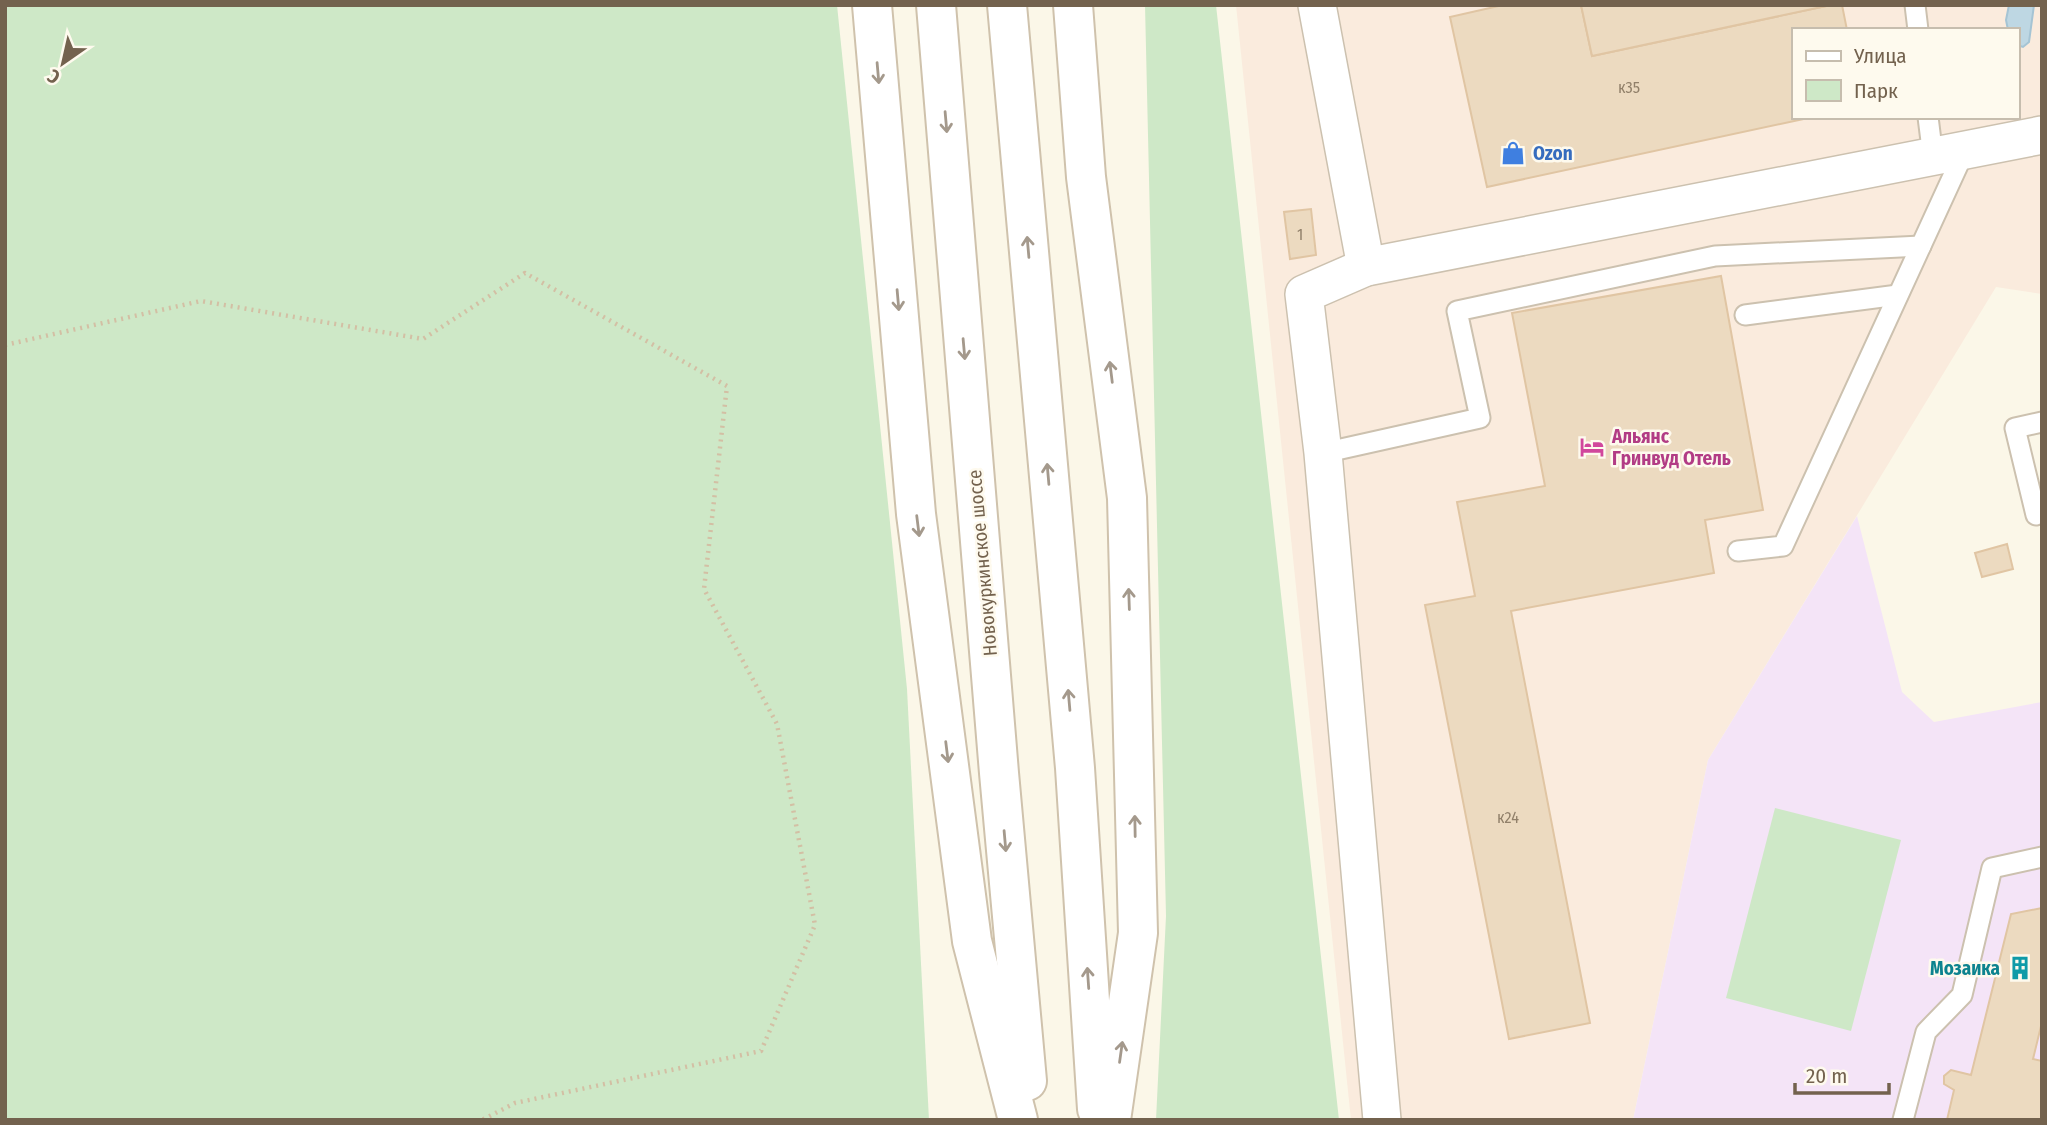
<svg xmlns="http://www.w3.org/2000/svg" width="2047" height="1125" viewBox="0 0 2047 1125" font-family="'Fira Sans Condensed',sans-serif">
	<rect width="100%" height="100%" fill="#fbf7e8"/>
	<path fill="#faebdd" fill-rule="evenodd" d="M1236,5h806v289l-46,-7 -288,473 -75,360h-282zM1793,30h224v87h-224z"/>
	<polygon fill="#f4e4f7" points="1857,516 1902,692 1934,722 2042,702 2042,1120 1633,1120 1708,760"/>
	<g fill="#cee8c7">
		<polygon points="5,5 837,5 907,689 929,1120 5,1120"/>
		<polygon points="1145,5 1216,5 1339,1120 1156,1120 1166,916"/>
		<polygon points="1775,808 1901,840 1851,1031 1726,998"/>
	</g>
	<polygon fill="#bed7e3" stroke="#a5c4d4" stroke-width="2" points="2009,5 2034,5 2029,42 2023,47 2017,45 2017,30 2008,30 2006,20"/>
	<g fill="#ecdac0" stroke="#e0c5a3" stroke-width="2">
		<polygon points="1503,5 1581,5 1592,56 1831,5 1842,5 1847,30 1793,30 1793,117 1813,117 1487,187 1450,17"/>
		<polygon points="1581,5 1831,5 1592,56"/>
		<polygon points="1311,209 1316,255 1290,259 1284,212"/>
		<polygon points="1721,276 1763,510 1705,520 1714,573 1511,611 1590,1023 1509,1039 1425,605 1475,596 1457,502 1545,486 1512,313"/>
		<polygon points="2007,544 2013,569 1982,577 1975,553"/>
		<polygon points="2042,908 2042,1022 2033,1059 2042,1061 2042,1120 1947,1120 1954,1090 1944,1084 1944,1076 1951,1070 1971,1075 2011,914"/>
	</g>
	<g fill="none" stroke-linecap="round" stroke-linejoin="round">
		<g stroke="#ccc1af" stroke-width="23">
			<g id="lane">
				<polyline points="1915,5 1918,30"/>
				<polyline points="1928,117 1933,157"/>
				<polyline points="1745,315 1898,295"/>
				<polyline points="1323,453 1480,418 1457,311 1715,256 1921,246"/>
				<polyline points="2036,515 2015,428 2042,422"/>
				<polyline points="1738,551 1783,546 1965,150"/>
				<polyline points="1903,1120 1926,1032 1962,995 1992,868 2042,857"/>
			</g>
		</g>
		<g stroke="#ccc1af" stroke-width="40">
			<g id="street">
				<polyline points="1317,5 1366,267"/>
				<polyline points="1382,1120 1323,453 1304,294 1366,267 2042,135"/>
			</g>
		</g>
		<g stroke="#cfc2ac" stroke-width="42">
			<g id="secondary">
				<polyline points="872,5 916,514 972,941 1018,1120"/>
				<polyline points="936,5 999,773 1027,1081"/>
				<polyline points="1007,5 1075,768 1097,1109"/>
				<polyline points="1073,5 1086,177 1127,498 1138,933 1111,1120"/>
			</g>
		</g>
		<polyline stroke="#d3bfa4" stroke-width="4.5" stroke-dasharray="2 5" stroke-linecap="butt" points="5,345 201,301 423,339 525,273 727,386 704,589 777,724 815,925 761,1051 515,1103 482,1120"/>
		<use href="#lane" stroke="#fff" stroke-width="19"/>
		<use href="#street" stroke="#fff" stroke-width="37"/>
		<use href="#secondary" stroke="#fff" stroke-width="38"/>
	</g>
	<defs><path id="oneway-shaft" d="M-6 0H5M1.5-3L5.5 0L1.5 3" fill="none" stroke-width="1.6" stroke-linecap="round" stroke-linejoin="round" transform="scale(1.75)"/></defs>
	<g stroke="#a4998c">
		<use href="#oneway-shaft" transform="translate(878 73) rotate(85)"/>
		<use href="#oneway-shaft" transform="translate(946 122) rotate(85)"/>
		<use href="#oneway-shaft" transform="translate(1028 247) rotate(-95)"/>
		<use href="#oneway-shaft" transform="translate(898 300) rotate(85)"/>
		<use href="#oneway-shaft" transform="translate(964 349) rotate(85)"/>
		<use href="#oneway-shaft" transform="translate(1111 372) rotate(-97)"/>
		<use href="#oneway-shaft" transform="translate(1048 474) rotate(-95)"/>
		<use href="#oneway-shaft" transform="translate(918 526) rotate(83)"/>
		<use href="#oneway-shaft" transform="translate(1129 599) rotate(-92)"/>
		<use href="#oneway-shaft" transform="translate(1069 700) rotate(-95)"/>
		<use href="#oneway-shaft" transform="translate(947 752) rotate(83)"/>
		<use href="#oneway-shaft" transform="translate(1135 826) rotate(-91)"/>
		<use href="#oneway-shaft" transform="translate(1005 841) rotate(85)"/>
		<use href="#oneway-shaft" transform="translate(1088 978) rotate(-94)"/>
		<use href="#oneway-shaft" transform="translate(1121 1052) rotate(-82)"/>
	</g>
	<defs>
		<g id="shop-bare" transform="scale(1.89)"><path d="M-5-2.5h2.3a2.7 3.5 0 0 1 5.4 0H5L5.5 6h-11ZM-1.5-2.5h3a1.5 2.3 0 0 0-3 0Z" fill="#3f7fe0" stroke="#fefaee" stroke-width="2.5" paint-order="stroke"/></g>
		<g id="hotel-bare" transform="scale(1.89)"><path d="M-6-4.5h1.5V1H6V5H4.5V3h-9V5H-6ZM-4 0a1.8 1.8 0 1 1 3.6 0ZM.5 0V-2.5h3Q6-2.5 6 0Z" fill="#d1479c" stroke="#fefaee" stroke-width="2.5" paint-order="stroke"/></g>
		<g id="building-bare" transform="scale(1.89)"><path d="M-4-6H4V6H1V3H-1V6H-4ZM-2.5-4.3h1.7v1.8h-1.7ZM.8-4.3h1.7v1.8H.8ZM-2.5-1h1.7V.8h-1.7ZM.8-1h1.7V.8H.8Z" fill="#0f9aa8" stroke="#fefaee" stroke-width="2.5" paint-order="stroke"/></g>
	</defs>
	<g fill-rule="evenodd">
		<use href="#shop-bare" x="1513" y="153"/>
		<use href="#hotel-bare" x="1592" y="447"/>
		<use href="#building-bare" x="2020" y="968"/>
	</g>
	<g text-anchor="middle" stroke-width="5" stroke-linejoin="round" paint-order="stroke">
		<g font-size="16" fill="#91806a">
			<text x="1629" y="93">к35</text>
			<text x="1300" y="240">1</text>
			<text x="1508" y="823">к24</text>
		</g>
		<g font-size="19" font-weight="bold" fill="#366cbe" stroke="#fefaee" text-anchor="start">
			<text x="1533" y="160">Ozon</text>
		</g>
		<g font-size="19" font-weight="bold" fill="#b23c85" stroke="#fefaee" text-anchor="start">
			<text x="1612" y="443">Альянс<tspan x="1612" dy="22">Гринвуд Отель</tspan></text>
		</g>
		<g font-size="19" fill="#73624e" stroke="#fefaee">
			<text transform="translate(982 563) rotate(-95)" y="7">Новокуркинское шоссе</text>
		</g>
		<g font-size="19" font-weight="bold" fill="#0d838f" stroke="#fefaee" text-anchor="end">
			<text x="2000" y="975">Мозаика</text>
		</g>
	</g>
	<rect width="2047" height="1125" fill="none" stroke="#73624e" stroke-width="14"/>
	<rect x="1792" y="28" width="228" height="91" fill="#fefaee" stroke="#c6bdae" stroke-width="2"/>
	<rect x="1806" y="51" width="35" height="10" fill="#ffffff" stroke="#c6bdae" stroke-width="2"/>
	<text x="1854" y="63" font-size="21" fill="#73624e">Улица</text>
	<rect x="1806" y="80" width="35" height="21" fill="#cee8c7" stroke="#c6bdae" stroke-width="2"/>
	<text x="1854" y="98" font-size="21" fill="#73624e">Парк</text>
	<g transform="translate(63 63) rotate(214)" stroke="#fefaee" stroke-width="5" paint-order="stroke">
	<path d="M0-5L12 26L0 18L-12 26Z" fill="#73624e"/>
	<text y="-10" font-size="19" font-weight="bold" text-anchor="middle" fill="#73624e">С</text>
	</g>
	<path d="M1795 1083v10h94v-10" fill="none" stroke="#73624e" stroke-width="3.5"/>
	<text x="1806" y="1083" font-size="21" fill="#73624e" stroke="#fefaee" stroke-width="5" paint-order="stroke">20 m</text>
</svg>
